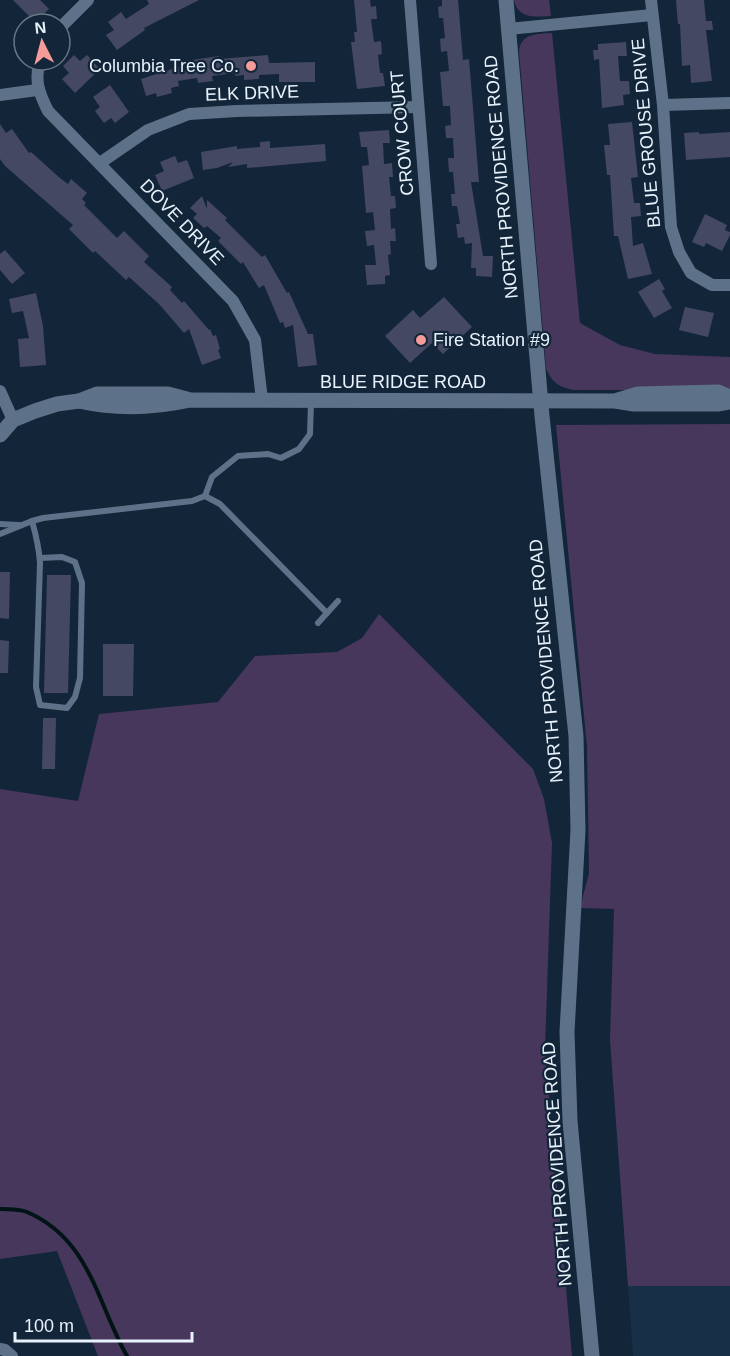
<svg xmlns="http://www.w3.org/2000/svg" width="730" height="1356" viewBox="0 0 730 1356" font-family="Arial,sans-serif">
	<rect width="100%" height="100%" fill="#132538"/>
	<polygon fill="#172f47" points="628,1286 730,1286 730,1356 633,1356"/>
	<g fill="#47375d">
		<path d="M514,0h35l2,16c-16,1 -33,3 -37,-16z"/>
		<path d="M552,33l28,290 40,22 35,9 75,3v33h-156c-15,-3 -22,-7 -28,-22l-27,-317c2,-18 18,-17 33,-18z"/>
		<polygon points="730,424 730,1286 628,1286 610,1040 614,909 580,908 589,873 587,747 556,425"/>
		<polygon points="379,614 533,769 544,799 552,843 545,1049 572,1356 98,1356 57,1251 0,1259 0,789 78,801 99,714 218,702 255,656 337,652 362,638"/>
	</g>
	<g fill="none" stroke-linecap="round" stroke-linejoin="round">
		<path stroke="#011415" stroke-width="4" d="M0,1209c9,0 19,0 27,3 63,27 70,91 100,144"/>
	</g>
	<g fill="#444862">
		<polygon points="13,0 40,0 49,9 35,22"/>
		<polygon points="147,0 199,0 144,28 145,30 117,50 106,35 114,30 108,22 121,12 126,19 149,4"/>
		<polygon points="354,0 370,0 371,7 376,6 377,19 371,19 374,42 381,41 382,54 378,55 380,73 383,73 385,86 357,89 351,42 355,42 354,32 357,32"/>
		<polygon points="442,0 458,0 463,60 469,59 479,182 471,182 483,256 493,256 492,277 476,276 476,268 471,268 472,243 465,244 464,237 458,238 456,224 460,224 457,206 452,206 451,194 455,194 453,172 449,172 448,158 454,158 453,138 446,138 445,126 451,125 450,106 443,106 440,72 449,71 447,51 441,52 440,39 445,38 443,18 439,18 438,7 442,6"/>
		<polygon points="676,0 704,0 706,21 712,21 713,30 706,30 712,81 691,83 690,65 682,66 680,24 678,24"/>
		<polygon points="626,42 627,56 618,56 620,81 629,81 630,94 623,95 624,105 602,108 599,59 594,60 593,50 598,50 598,44"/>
		<polygon points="74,55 80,61 87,55 100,69 75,93 62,79 69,73 63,66"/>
		<polygon points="268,55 269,63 315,62 315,82 279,82 279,74 259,75 259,79 244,80 244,75 235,76 235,73 212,76 213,81 198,83 197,78 178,81 179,86 171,88 172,93 157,97 156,93 146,96 141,79 185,65 185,61 219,56 219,59"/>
		<polygon points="110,85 129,112 115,123 111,118 104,123 95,111 100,107 93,97"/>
		<polygon points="632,122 638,177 631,178 634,203 640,203 641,216 631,217 633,246 643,243 652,274 628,279 618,236 614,236 610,175 607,175 604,145 610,145 608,124"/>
		<polygon points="0,124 6,133 12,129 29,153 31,152 60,178 68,184 71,179 87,193 82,199 86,203 84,205 117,238 124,231 149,256 144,262 172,287 170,290 182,303 184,301 209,330 210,329 213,336 216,335 220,349 218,350 221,358 202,365 189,329 184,333 159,304 129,277 126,280 95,251 93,253 69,229 73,225 5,166 0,159"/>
		<polygon points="389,130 390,143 383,143 384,164 392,163 393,177 389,177 391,196 395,196 396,208 390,209 391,229 395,228 396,241 390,241 391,254 388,255 390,275 385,276 385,284 367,285 365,265 376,265 374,245 367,246 365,231 375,230 373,212 366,213 362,166 369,165 367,147 361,147 359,132"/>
		<polygon points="699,132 699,134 730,132 730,157 686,160 684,133"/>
		<polygon points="270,141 270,148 325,144 326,161 247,168 247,164 228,167 233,162 217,168 203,170 201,152 237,146 237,149 260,147 260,142"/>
		<polygon points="175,156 178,163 187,160 194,178 162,191 155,175 164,171 160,162"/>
		<polygon points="202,196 207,209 207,200 227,218 225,220 262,257 265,255 287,293 289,292 308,334 313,334 317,365 298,367 293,325 285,328 283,322 280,323 264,285 259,288 243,262 241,264 218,241 221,238 207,226 204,228 193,218 197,214 190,208"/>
		<polygon points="705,214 727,225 725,230 730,232 730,235 722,251 706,243 704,247 692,242"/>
		<polygon points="5,250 25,273 12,284 0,270 0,254"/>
		<polygon points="659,279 665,289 662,291 672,308 654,318 638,292"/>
		<polygon points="36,293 43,326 46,365 20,367 18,339 29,338 23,311 12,313 9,299"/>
		<polygon points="444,297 472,327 443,354 432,343 410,363 385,336 413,310 420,318"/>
		<polygon points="685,307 714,313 708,337 679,330"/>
		<polygon points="0,572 10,572 9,619 0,618"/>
		<polygon points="47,575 71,575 68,693 44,693"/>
		<polygon points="0,640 9,641 8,673 0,673"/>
		<polygon points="103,644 134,644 133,696 103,696"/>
		<polygon points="43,718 56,718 55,769 42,769"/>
	</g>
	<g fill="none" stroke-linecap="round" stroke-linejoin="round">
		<g stroke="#5d7288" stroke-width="6">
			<polyline points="205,496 220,504 327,613 338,601"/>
			<path d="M32,521c4,14 7,27 8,42l-4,124 4,18 27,3 8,-11 5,-19 2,-95 -7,-21 -13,-5 -22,1"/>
			<polyline points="0,524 19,525"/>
			<polyline points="0,534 32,521 43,518 192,501 205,496 212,477 238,456 268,454 281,458 299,449 310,434 311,402"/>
			<polyline points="318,623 327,613"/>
		</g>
		<g stroke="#5d7288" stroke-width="12">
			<polyline points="410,0 431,264"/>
			<polyline points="651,0 663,105 671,227 679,252 691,273 712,285 730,285"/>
			<polyline points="60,28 88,0"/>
			<polyline points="508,29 652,15"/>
			<path d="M40,60c-6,20 -1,33 8,51l185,190 22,39 7,60"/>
			<polyline points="0,95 37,90"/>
			<polyline points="663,105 730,103"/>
			<polyline points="100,163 148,130 189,114 237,111 418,107"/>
			<polyline points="0,391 13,420"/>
			<polyline points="0,1349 5,1350 12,1356"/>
		</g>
		<g stroke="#5d7288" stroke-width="15">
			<polyline points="506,0 542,416 576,736 578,830 567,1032 570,1121 592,1356"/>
			<polyline points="618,400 638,394 718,392 730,397"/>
			<path d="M79,401c35,8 75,7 111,-1l425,1 19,3h84l12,-2"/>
			<polyline points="0,435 13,420 35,411 57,404 79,401 97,394 168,394 187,399"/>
		</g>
	</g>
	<g fill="#f59b99" stroke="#132538" stroke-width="2">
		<circle cx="251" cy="66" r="6"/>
		<circle cx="421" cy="340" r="6"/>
	</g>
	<g text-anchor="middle" stroke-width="4.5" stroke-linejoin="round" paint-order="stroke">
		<g font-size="18" fill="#e8f2fc" stroke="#132538" text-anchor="end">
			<text x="239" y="72">Columbia Tree Co.</text>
			<text x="433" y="346" text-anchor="start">Fire Station #9</text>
		</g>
		<g font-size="18" fill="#e8f2fc" stroke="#132538">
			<text transform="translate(252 93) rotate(-2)" y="6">ELK DRIVE</text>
			<text transform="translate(402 133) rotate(-95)" y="6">CROW COURT</text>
			<text transform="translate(646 133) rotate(-95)" y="6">BLUE GROUSE DRIVE</text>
			<text transform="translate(501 177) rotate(-95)" y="6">NORTH PROVIDENCE ROAD</text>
			<text transform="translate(182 222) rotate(46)" y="6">DOVE DRIVE</text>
			<text x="403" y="388">BLUE RIDGE ROAD</text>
			<text transform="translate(546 661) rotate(-95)" y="6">NORTH PROVIDENCE ROAD</text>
			<text transform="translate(557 1164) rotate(-94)" y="6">NORTH PROVIDENCE ROAD</text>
		</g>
	</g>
	<g transform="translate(42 42) rotate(354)"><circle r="28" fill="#132538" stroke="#687786" stroke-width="1.5"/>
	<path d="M0-4.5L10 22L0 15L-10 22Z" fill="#f59b99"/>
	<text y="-9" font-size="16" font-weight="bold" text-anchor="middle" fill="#e8f2fc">N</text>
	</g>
	<path d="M15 1332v9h177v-9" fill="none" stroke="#e8f2fc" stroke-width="3"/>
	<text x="24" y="1332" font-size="18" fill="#e8f2fc" stroke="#132538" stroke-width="4.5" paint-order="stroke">100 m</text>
</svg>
